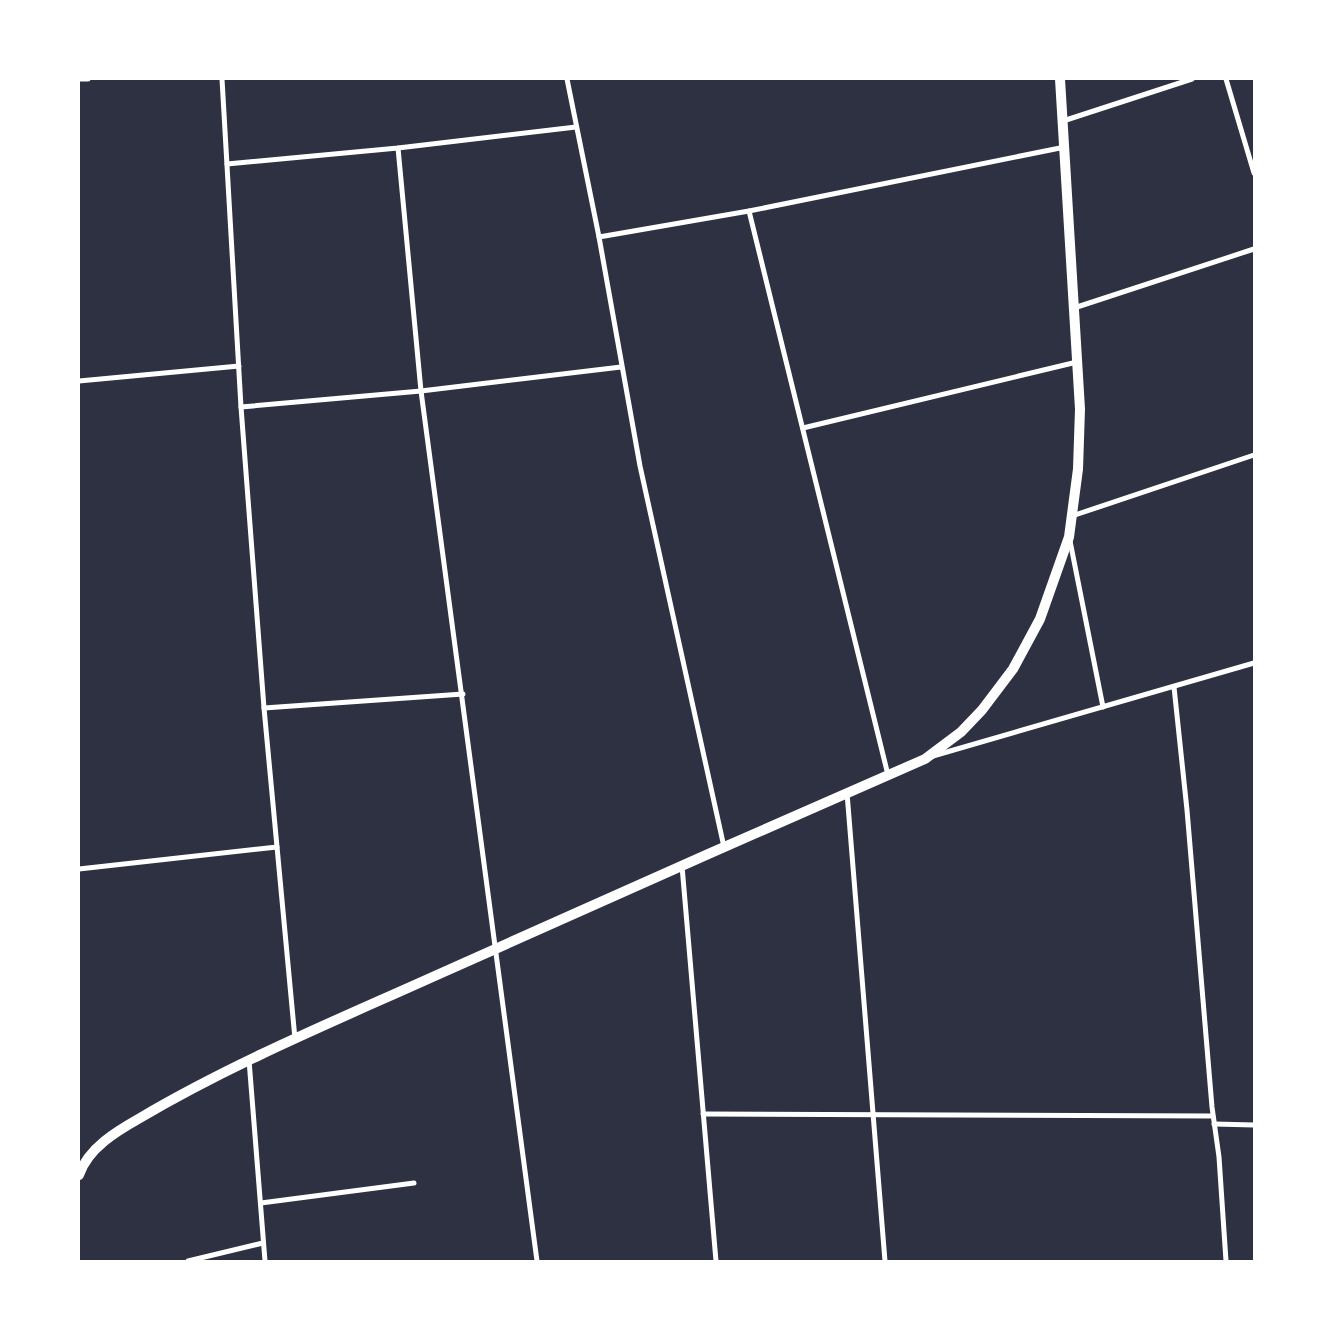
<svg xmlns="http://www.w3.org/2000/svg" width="1333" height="1340" viewBox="0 0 1333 1340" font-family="Jost,sans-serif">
	<rect width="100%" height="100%" fill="#2d3142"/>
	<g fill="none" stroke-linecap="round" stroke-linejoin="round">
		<g stroke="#fff" stroke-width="5">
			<polyline points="79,79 88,79"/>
			<polyline points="222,79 241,407 264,708 295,1039"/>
			<polyline points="567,79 599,237 640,466 724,847"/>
			<polyline points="1226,79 1254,173"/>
			<polyline points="1063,121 1192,79"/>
			<polyline points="398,148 421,391 537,1261"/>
			<polyline points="227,164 398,148 576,127"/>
			<polyline points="749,211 888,775"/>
			<polyline points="599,237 749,211 1065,147"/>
			<polyline points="1074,308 1254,249"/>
			<polyline points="79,381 239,366"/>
			<polyline points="241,407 421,391 621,367"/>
			<polyline points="803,428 1077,362"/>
			<polyline points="1072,516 1254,455"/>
			<polyline points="1070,541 1103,707"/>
			<polyline points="1174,687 1187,810 1212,1107 1219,1157 1226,1261"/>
			<polyline points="264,708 463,694"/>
			<polyline points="933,756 1254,663"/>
			<polyline points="847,793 885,1261"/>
			<polyline points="682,866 716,1261"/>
			<polyline points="79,869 277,847"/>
			<polyline points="249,1060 265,1261"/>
			<polyline points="703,1114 1213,1116"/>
			<polyline points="1214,1124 1254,1125"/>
			<polyline points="261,1203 414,1183"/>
			<polyline points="188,1261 263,1243"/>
		</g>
		<path stroke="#fff" stroke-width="10" d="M79,1175c9,-27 38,-44 61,-57 95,-56 197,-98 297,-143 162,-73 325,-145 488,-216l36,-27 21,-22 31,-41 27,-50 29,-82 9,-68 2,-60 -20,-330"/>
	</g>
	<rect width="1333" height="1340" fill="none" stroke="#ffffff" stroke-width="160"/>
</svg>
